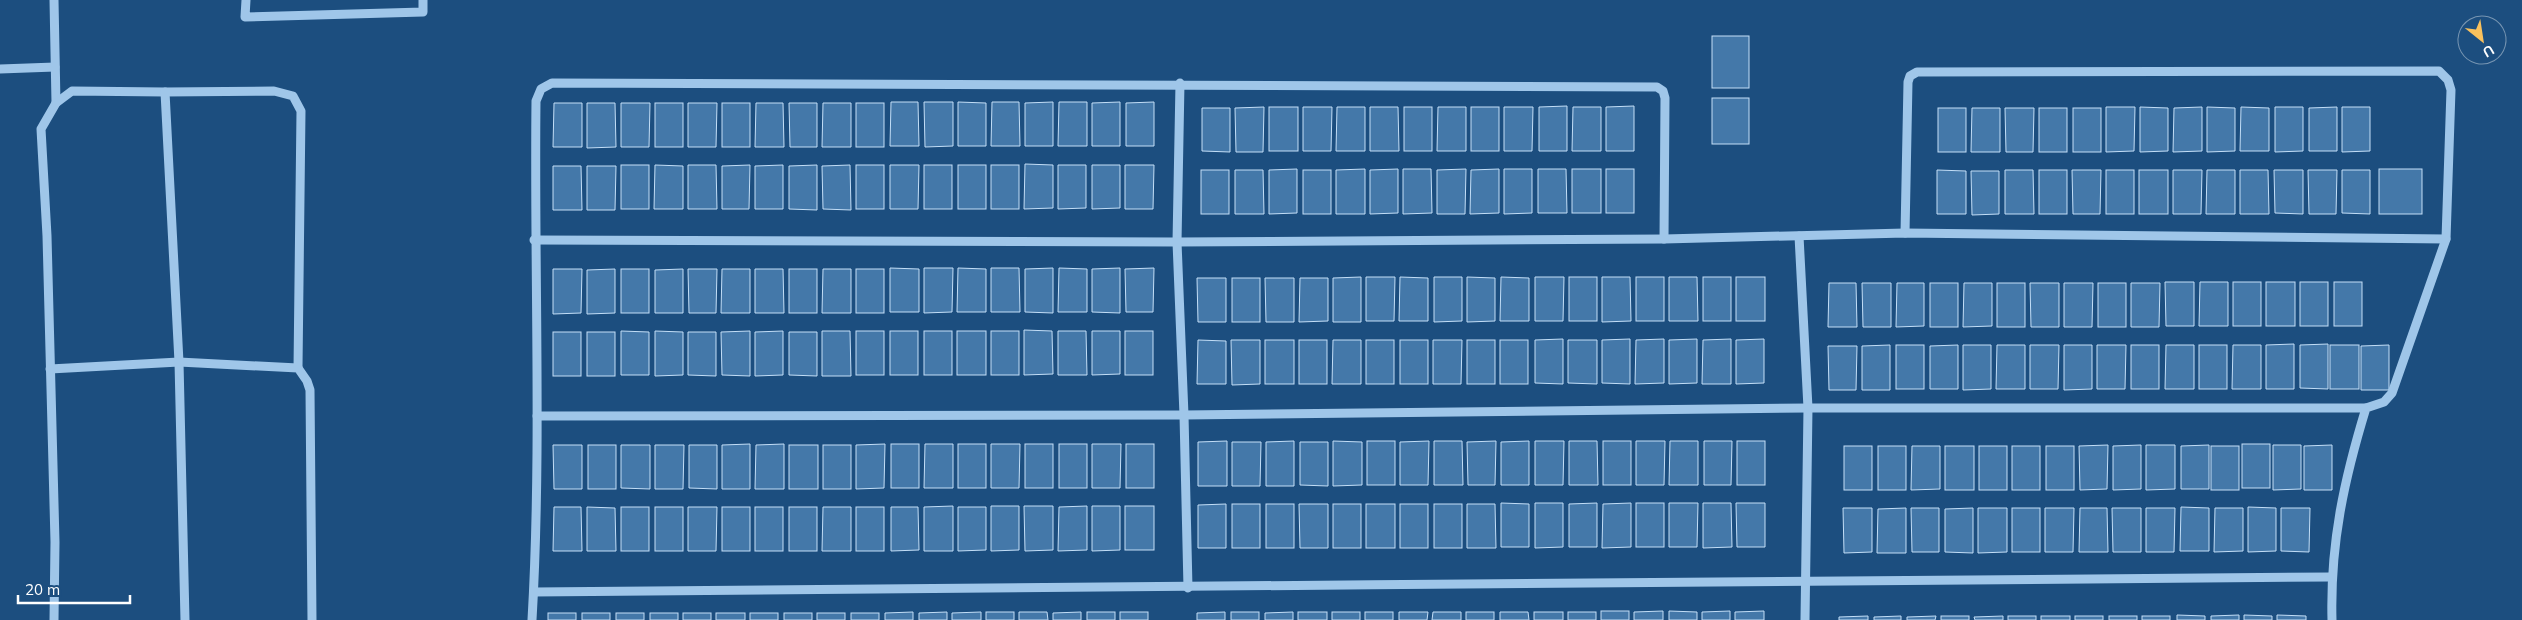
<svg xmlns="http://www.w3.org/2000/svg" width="2522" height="620" viewBox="0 0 2522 620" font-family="Mulish,sans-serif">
	<rect width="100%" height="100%" fill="#1c4e7f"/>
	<g fill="#4478a9" stroke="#c3def7">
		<rect x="1712" y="36" width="37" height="52"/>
		<rect x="1712" y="98" width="37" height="46"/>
		<polygon points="891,102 918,102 919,146 890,146"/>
		<polygon points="924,102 953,102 953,146 925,147"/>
		<polygon points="958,102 986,103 986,146 958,146"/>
		<polygon points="992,102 1019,102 1020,146 991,146"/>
		<polygon points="1053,102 1053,146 1025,146 1025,103"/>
		<polygon points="1059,102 1087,102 1087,146 1058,146"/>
		<polygon points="1120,102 1120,146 1092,146 1092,103"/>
		<polygon points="1154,102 1154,146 1126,146 1126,103"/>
		<polygon points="554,103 582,103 582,147 553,147"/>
		<polygon points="587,103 615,103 616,147 587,148"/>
		<polygon points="621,103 650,103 649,147 621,147"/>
		<rect x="655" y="103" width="28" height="44"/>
		<polygon points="688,103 717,103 716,147 688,147"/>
		<rect x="722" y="103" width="28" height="44"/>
		<polygon points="756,103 783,103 784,147 755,147"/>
		<polygon points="789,103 817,103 817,147 790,147"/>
		<polygon points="823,103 851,103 851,147 822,147"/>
		<rect x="856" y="103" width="28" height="44"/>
		<polygon points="1567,106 1567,151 1539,151 1539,107"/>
		<polygon points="1634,106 1634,151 1606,151 1606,107"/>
		<polygon points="1264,107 1263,152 1236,152 1235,108"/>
		<rect x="1269" y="107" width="29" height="44"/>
		<polygon points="1303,107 1332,107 1331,151 1303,151"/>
		<polygon points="1337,107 1365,107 1365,151 1336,151"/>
		<polygon points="1370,107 1398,107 1399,151 1370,151"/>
		<rect x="1404" y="107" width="28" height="44"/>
		<polygon points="1438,107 1466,107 1466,151 1437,151"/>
		<rect x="1471" y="107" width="28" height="44"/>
		<polygon points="1504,107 1533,107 1532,151 1504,151"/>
		<polygon points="1573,107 1601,107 1601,151 1572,151"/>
		<polygon points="2106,107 2135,107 2134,151 2106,152"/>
		<polygon points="2140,107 2168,108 2168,151 2140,152"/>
		<polygon points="2202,107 2202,151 2173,152 2174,108"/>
		<polygon points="2207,107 2235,108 2235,151 2207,152"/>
		<polygon points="2241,107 2269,108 2269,151 2240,151"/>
		<polygon points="2275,107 2303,107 2303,151 2275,152"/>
		<polygon points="2337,107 2337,151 2309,151 2309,108"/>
		<polygon points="2342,107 2370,107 2370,151 2342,152"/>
		<polygon points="1202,108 1230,108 1230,152 1202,151"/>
		<rect x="1938" y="108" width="28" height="44"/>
		<polygon points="1972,108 2000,108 2000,152 1971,152"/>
		<polygon points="2005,108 2034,108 2033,152 2006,152"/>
		<rect x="2039" y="108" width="28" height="44"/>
		<rect x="2073" y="108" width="28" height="44"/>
		<polygon points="1025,164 1053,165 1053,208 1024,209"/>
		<rect x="621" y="165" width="28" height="44"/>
		<polygon points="655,165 683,166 683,209 654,209"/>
		<polygon points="688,165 716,165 717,209 688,209"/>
		<polygon points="750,165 749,209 722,209 722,166"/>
		<polygon points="783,165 783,209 755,209 755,166"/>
		<polygon points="817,165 817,210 789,209 789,166"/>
		<polygon points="850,165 851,210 823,209 822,166"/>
		<rect x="856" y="165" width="28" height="44"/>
		<polygon points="890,165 919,165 918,209 890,209"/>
		<rect x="924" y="165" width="28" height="44"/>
		<rect x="958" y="165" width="28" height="44"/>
		<rect x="991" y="165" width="28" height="44"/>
		<polygon points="1058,165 1086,165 1086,208 1058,209"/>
		<polygon points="1092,165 1120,165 1120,208 1092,209"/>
		<polygon points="1125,165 1154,165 1153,209 1125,209"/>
		<polygon points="553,166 581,166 582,210 553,210"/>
		<polygon points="587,166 616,166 615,210 587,210"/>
		<polygon points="1297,169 1297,213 1269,214 1269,170"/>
		<polygon points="1365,169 1365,214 1336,214 1336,170"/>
		<polygon points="1398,169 1398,213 1370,214 1370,170"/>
		<polygon points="1403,169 1431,169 1432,213 1403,214"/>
		<polygon points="1466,169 1465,214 1437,214 1437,170"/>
		<polygon points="1499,169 1499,213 1470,214 1471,170"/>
		<polygon points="1504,169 1532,169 1532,213 1504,214"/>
		<polygon points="1538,169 1566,169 1567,213 1538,213"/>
		<rect x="1572" y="169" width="29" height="44"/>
		<rect x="1606" y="169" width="28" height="44"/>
		<rect x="2379" y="169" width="43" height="45"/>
		<rect x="1201" y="170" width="28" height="44"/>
		<polygon points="1235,170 1263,170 1264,214 1235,214"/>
		<rect x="1303" y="170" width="28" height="44"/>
		<polygon points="1937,170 1966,171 1966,214 1937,214"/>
		<polygon points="2005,170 2033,170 2034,214 2005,214"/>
		<rect x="2039" y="170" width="28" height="44"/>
		<polygon points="2072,170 2101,170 2100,214 2073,214"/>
		<rect x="2106" y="170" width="28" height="44"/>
		<rect x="2139" y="170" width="29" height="44"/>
		<polygon points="2173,170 2202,170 2201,214 2173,214"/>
		<polygon points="2207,170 2235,170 2235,214 2206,214"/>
		<polygon points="2240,170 2268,170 2269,214 2240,214"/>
		<polygon points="2274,170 2303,170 2303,214 2275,213"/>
		<polygon points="2308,170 2337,170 2336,214 2309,214"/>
		<polygon points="2342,170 2370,170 2370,214 2342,213"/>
		<polygon points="1971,171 1999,171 1999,214 1972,215"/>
		<polygon points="890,268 919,269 919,312 890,312"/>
		<polygon points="924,268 953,268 952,312 924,313"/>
		<polygon points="958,268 986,269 986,312 957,312"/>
		<polygon points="991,268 1019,268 1020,312 991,312"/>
		<polygon points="1053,268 1053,313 1025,312 1025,269"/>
		<polygon points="1059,268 1087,269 1087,312 1058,312"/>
		<polygon points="1120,268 1120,313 1092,312 1092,269"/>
		<polygon points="1154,268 1153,312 1126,312 1125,269"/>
		<polygon points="553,269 582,269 581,313 553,314"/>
		<polygon points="615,269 615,313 587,314 587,270"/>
		<rect x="621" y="269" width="28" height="44"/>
		<polygon points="683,269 683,313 655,313 655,270"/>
		<polygon points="688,269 717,269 716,313 689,313"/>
		<polygon points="722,269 750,269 750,313 721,313"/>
		<polygon points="755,269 783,269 784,313 755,313"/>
		<rect x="789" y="269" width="28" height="44"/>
		<polygon points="823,269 851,269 851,313 822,313"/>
		<rect x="856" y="269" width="28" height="44"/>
		<polygon points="1361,277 1361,322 1333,322 1333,278"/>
		<polygon points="1366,277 1395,277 1394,321 1366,321"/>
		<polygon points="1400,277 1428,278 1428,321 1399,321"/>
		<polygon points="1434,277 1462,277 1462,321 1434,322"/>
		<polygon points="1467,277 1495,278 1495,321 1467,322"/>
		<polygon points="1501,277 1529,278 1529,321 1500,321"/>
		<polygon points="1535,277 1564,277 1563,321 1535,321"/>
		<rect x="1569" y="277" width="28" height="44"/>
		<polygon points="1602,277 1630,277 1631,321 1602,322"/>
		<rect x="1636" y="277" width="28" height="44"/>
		<polygon points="1669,277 1697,277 1698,321 1669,321"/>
		<rect x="1703" y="277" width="28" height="44"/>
		<rect x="1736" y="277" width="29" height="44"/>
		<polygon points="1197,278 1226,278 1226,322 1198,322"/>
		<rect x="1232" y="278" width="28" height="44"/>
		<polygon points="1265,278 1294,278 1294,322 1266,322"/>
		<polygon points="1300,278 1328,278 1328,321 1299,322"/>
		<polygon points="2165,282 2194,282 2194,326 2166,326"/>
		<polygon points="2200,282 2228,282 2228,326 2199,326"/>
		<rect x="2233" y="282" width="28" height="44"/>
		<rect x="2266" y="282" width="29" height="44"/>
		<rect x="2300" y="282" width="28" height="44"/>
		<rect x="2334" y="282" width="28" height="44"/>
		<polygon points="1829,283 1856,283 1857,327 1828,327"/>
		<polygon points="1862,283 1891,283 1891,327 1863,327"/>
		<polygon points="1897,283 1924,283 1924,326 1896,327"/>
		<rect x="1930" y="283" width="28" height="44"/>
		<polygon points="1964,283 1992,283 1992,326 1963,327"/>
		<rect x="1997" y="283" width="28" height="44"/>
		<polygon points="2030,283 2059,283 2059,327 2031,327"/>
		<polygon points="2064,283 2093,283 2092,327 2064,327"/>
		<rect x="2098" y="283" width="28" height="44"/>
		<polygon points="2131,283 2160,283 2159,327 2131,327"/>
		<polygon points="1024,330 1052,331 1053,374 1024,375"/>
		<polygon points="621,331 649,332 649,375 621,375"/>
		<polygon points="655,331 683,332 683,375 655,376"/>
		<polygon points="750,331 750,376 722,375 721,332"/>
		<polygon points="783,331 783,375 755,376 755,332"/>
		<polygon points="822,331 850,331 851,376 822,376"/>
		<rect x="856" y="331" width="28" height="44"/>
		<rect x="890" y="331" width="28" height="44"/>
		<rect x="924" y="331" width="28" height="44"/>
		<rect x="957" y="331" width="29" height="44"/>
		<rect x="991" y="331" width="28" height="44"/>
		<polygon points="1058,331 1086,331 1087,375 1058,375"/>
		<polygon points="1092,331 1120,331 1120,374 1092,375"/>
		<rect x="1125" y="331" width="28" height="44"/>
		<rect x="553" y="332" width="28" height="44"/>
		<rect x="587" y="332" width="28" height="44"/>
		<polygon points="688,332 716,332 716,376 688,375"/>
		<polygon points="789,332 817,332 817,376 789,375"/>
		<polygon points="1563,339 1563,384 1535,383 1535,340"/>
		<polygon points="1630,339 1630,384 1602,383 1602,340"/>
		<polygon points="1664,339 1664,383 1635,384 1636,340"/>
		<polygon points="1697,339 1697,383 1669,384 1669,340"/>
		<polygon points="1731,339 1731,384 1702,384 1703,340"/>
		<polygon points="1764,339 1764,383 1736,384 1736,340"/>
		<polygon points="1198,340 1226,341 1226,384 1197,384"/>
		<polygon points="1231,340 1260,340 1260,384 1232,385"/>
		<rect x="1265" y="340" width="29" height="44"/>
		<rect x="1299" y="340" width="28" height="44"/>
		<polygon points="1333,340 1361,340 1361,384 1332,384"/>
		<rect x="1366" y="340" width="28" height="44"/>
		<rect x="1400" y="340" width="28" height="44"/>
		<polygon points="1433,340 1462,340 1461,384 1433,384"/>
		<rect x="1467" y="340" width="28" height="44"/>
		<rect x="1500" y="340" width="28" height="44"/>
		<polygon points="1568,340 1597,340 1597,384 1568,383"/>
		<polygon points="2294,344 2294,389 2266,389 2266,345"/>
		<polygon points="2328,344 2328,389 2300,388 2300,345"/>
		<polygon points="1890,345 1890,390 1862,390 1862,346"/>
		<rect x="1896" y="345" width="28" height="44"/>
		<polygon points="1958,345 1958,389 1930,389 1930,346"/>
		<polygon points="1963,345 1991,345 1991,389 1963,390"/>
		<polygon points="1997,345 2025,345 2025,389 1996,389"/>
		<polygon points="2030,345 2059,345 2058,389 2030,389"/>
		<polygon points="2064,345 2092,345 2092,389 2064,390"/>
		<polygon points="2097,345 2126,345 2125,389 2097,389"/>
		<rect x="2131" y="345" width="28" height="44"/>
		<polygon points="2166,345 2194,345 2194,389 2165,389"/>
		<rect x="2199" y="345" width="28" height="44"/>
		<polygon points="2233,345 2261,345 2261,389 2232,389"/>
		<rect x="2330" y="345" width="29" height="44"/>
		<polygon points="2389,345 2389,390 2361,390 2361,346"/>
		<polygon points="1828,346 1857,346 1856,390 1829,390"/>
		<polygon points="1227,441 1227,486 1198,486 1198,442"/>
		<polygon points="1294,441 1294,486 1266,486 1266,442"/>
		<polygon points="1333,441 1362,442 1362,485 1333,486"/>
		<rect x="1367" y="441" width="28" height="44"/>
		<polygon points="1429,441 1428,485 1400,485 1400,442"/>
		<polygon points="1434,441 1462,441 1463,485 1434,485"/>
		<polygon points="1496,441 1495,485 1468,485 1467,442"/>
		<polygon points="1529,441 1529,485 1501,485 1501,442"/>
		<polygon points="1535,441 1564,441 1563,485 1535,485"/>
		<polygon points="1569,441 1597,441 1598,485 1569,485"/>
		<rect x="1603" y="441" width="28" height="44"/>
		<polygon points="1636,441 1665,441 1664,485 1636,485"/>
		<polygon points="1670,441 1698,441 1698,485 1669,485"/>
		<polygon points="1704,441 1732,441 1731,485 1704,485"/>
		<rect x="1737" y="441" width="28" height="44"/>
		<polygon points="1232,442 1261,442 1260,486 1232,486"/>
		<polygon points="1300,442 1328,442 1328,486 1300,485"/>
		<polygon points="750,444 750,489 722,489 722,445"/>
		<polygon points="784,444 784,489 755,489 756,445"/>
		<polygon points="885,444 884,488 856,489 856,445"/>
		<rect x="891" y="444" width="28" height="44"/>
		<polygon points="925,444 953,444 953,488 924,488"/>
		<rect x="958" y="444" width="28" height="44"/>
		<polygon points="991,444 1020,444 1019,488 991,488"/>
		<rect x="1025" y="444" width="28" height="44"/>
		<rect x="1059" y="444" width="28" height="44"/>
		<polygon points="1092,444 1121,444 1120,488 1092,488"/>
		<rect x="1126" y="444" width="28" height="44"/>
		<rect x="2242" y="444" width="28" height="44"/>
		<polygon points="553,445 582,445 582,489 554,489"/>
		<rect x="588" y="445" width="28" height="44"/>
		<polygon points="621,445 650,445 650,489 621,488"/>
		<polygon points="655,445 684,445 683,489 655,489"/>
		<polygon points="689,445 717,445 717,489 689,488"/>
		<rect x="789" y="445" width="29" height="44"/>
		<rect x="823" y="445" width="28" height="44"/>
		<polygon points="2108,445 2107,489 2080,490 2079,446"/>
		<polygon points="2141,445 2141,489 2113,490 2113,446"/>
		<polygon points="2146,445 2175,445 2175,489 2146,490"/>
		<polygon points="2209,445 2209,489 2181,489 2181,446"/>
		<polygon points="2273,445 2301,445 2301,489 2273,490"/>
		<polygon points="2332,445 2332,490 2304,490 2304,446"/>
		<rect x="1844" y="446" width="28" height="44"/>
		<rect x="1878" y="446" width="28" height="44"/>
		<polygon points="1912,446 1940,446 1940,489 1911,490"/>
		<rect x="1945" y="446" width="29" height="44"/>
		<rect x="1979" y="446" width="28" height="44"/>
		<rect x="2012" y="446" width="28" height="44"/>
		<rect x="2046" y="446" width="28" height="44"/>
		<rect x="2211" y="446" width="28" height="44"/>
		<polygon points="1501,503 1529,504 1529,547 1501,547"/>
		<polygon points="1535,503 1563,503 1563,547 1535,548"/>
		<polygon points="1597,503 1597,547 1569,547 1569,504"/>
		<polygon points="1631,503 1631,547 1602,548 1603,504"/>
		<rect x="1636" y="503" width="28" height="44"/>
		<polygon points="1669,503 1698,503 1697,547 1669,547"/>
		<polygon points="1703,503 1731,503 1732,547 1703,548"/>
		<polygon points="1736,503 1765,503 1765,547 1737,547"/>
		<polygon points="1226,504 1226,548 1198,548 1198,505"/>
		<rect x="1232" y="504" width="28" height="44"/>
		<rect x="1266" y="504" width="28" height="44"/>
		<polygon points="1299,504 1328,504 1328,548 1300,548"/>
		<rect x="1333" y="504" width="28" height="44"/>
		<rect x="1366" y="504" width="29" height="44"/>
		<rect x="1400" y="504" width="28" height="44"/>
		<rect x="1434" y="504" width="28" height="44"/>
		<polygon points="1467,504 1495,504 1496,548 1467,548"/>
		<polygon points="953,506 953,551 924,551 924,507"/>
		<polygon points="991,506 1019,506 1019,550 991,551"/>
		<polygon points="1024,506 1053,506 1053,550 1025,551"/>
		<polygon points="1087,506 1087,550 1058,551 1059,507"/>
		<polygon points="1092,506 1120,506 1120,550 1092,551"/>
		<rect x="1125" y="506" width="29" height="44"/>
		<polygon points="554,507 581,507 582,551 553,551"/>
		<polygon points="587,507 615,508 616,551 587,551"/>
		<rect x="621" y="507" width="28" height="44"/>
		<rect x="655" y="507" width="28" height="44"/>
		<polygon points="688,507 717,507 716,551 688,551"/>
		<rect x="722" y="507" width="28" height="44"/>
		<rect x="755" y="507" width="28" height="44"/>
		<rect x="789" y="507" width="28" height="44"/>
		<polygon points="823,507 851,507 851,551 822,551"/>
		<rect x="856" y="507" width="28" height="44"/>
		<polygon points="891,507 918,507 919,550 891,551"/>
		<polygon points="958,507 986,507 986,550 958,551"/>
		<polygon points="2181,507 2209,508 2209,551 2180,551"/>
		<polygon points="2248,507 2276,508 2276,551 2248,552"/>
		<polygon points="1843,508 1872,508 1872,552 1844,553"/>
		<polygon points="1906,508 1906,553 1877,553 1878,509"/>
		<polygon points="1911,508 1939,508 1939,552 1912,552"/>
		<polygon points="1973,508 1973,553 1945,552 1945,509"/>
		<polygon points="1978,508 2007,508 2007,552 1978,553"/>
		<rect x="2012" y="508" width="28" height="44"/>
		<polygon points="2045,508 2074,508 2073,552 2045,552"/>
		<polygon points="2080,508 2107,508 2108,552 2079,552"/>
		<polygon points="2112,508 2141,508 2141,552 2113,552"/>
		<polygon points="2146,508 2175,508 2174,552 2146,552"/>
		<polygon points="2215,508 2243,508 2243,551 2214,552"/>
		<polygon points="2281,508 2310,508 2309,552 2281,551"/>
		<rect x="1601" y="611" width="28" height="9"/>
		<polygon points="1663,611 1663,620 1634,620 1634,612"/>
		<polygon points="1669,611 1697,612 1697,620 1669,620"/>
		<polygon points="1730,611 1730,620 1702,620 1702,612"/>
		<polygon points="1764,611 1764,620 1735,620 1735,612"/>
		<polygon points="913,612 913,620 885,620 885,613"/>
		<polygon points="947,612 947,620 919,620 919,613"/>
		<polygon points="981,612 981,620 952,620 952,613"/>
		<rect x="986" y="612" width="28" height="8"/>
		<polygon points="1019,612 1047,612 1048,620 1019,620"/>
		<polygon points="1081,612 1081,620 1053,620 1053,613"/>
		<rect x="1087" y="612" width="28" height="8"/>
		<rect x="1120" y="612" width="28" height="8"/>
		<polygon points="1225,612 1225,620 1197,620 1197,613"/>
		<rect x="1231" y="612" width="28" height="8"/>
		<polygon points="1293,612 1293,620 1265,620 1265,613"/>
		<rect x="1298" y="612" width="29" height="8"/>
		<rect x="1332" y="612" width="28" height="8"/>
		<rect x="1365" y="612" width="28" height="8"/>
		<polygon points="1399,612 1428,612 1427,620 1399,620"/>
		<polygon points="1433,612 1461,612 1461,620 1432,620"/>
		<rect x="1466" y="612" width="28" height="8"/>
		<polygon points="1500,612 1528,612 1529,620 1500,620"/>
		<rect x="1534" y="612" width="29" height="8"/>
		<rect x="1568" y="612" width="28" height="8"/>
		<rect x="548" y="613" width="28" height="7"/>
		<rect x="582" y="613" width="28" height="7"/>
		<rect x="616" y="613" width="28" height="7"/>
		<rect x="650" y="613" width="28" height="7"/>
		<rect x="683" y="613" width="28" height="7"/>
		<rect x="716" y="613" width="29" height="7"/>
		<rect x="750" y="613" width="28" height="7"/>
		<rect x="784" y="613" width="28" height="7"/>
		<rect x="817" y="613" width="28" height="7"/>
		<rect x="851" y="613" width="28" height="7"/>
		<polygon points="2177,615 2205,616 2205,620 2177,620"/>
		<polygon points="2239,615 2239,620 2211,620 2211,616"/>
		<polygon points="2244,615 2272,616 2272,620 2244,620"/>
		<polygon points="2277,615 2306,616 2306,620 2277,620"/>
		<polygon points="1868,616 1868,620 1839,620 1839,617"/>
		<polygon points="1901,616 1901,620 1874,620 1874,617"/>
		<polygon points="1936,616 1935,620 1907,620 1907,617"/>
		<rect x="1941" y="616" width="28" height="4"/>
		<polygon points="2003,616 2003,620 1975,620 1974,617"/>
		<rect x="2008" y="616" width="28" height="4"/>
		<rect x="2041" y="616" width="29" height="4"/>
		<rect x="2075" y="616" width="28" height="4"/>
		<rect x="2109" y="616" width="28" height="4"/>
		<rect x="2142" y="616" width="28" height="4"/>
	</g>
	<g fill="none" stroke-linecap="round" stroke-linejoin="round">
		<g stroke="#9fc6e9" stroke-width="9">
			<polyline points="54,0 56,103"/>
			<polyline points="246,0 245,17 423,12 423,0"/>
			<polyline points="0,69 55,67"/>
			<polyline points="1180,83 1177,242 1184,415 1188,588"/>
			<path d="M1905,233l3,-151 2,-6 7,-4 522,-1 9,9 3,10 -5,149 -54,154 -8,9 -18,6c-22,72 -36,136 -34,212"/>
			<polyline points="1799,236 1808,408 1805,620"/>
			<polyline points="534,240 1177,242 1664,239 1905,233 2446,239"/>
			<polyline points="50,369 179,362 298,368 307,381 310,390 312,620"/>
			<polyline points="537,416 1184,415 1808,408 2366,408"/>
			<path d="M534,592c599,-3 1198,-13 1797,-15"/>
			<polyline points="54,620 55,542 47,236 41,129 56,103 72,91 165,92"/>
			<polyline points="185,620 179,362 165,92 274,91 293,96 301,111 298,368"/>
			<path d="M532,620c10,-173 2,-346 4,-519l5,-12 11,-6 1105,4 6,4 2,7 -1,141"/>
		</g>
	</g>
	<g transform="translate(2482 40) rotate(150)"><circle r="24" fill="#1c4e7f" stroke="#7795b2"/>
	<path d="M0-4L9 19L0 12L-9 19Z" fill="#f9c15d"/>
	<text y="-8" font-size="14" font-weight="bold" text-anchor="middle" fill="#ffffff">U</text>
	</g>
	<path d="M18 595v8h112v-8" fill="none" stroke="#ffffff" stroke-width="2.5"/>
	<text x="25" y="595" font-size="15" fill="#ffffff" stroke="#1c4e7f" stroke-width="4" paint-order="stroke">20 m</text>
</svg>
